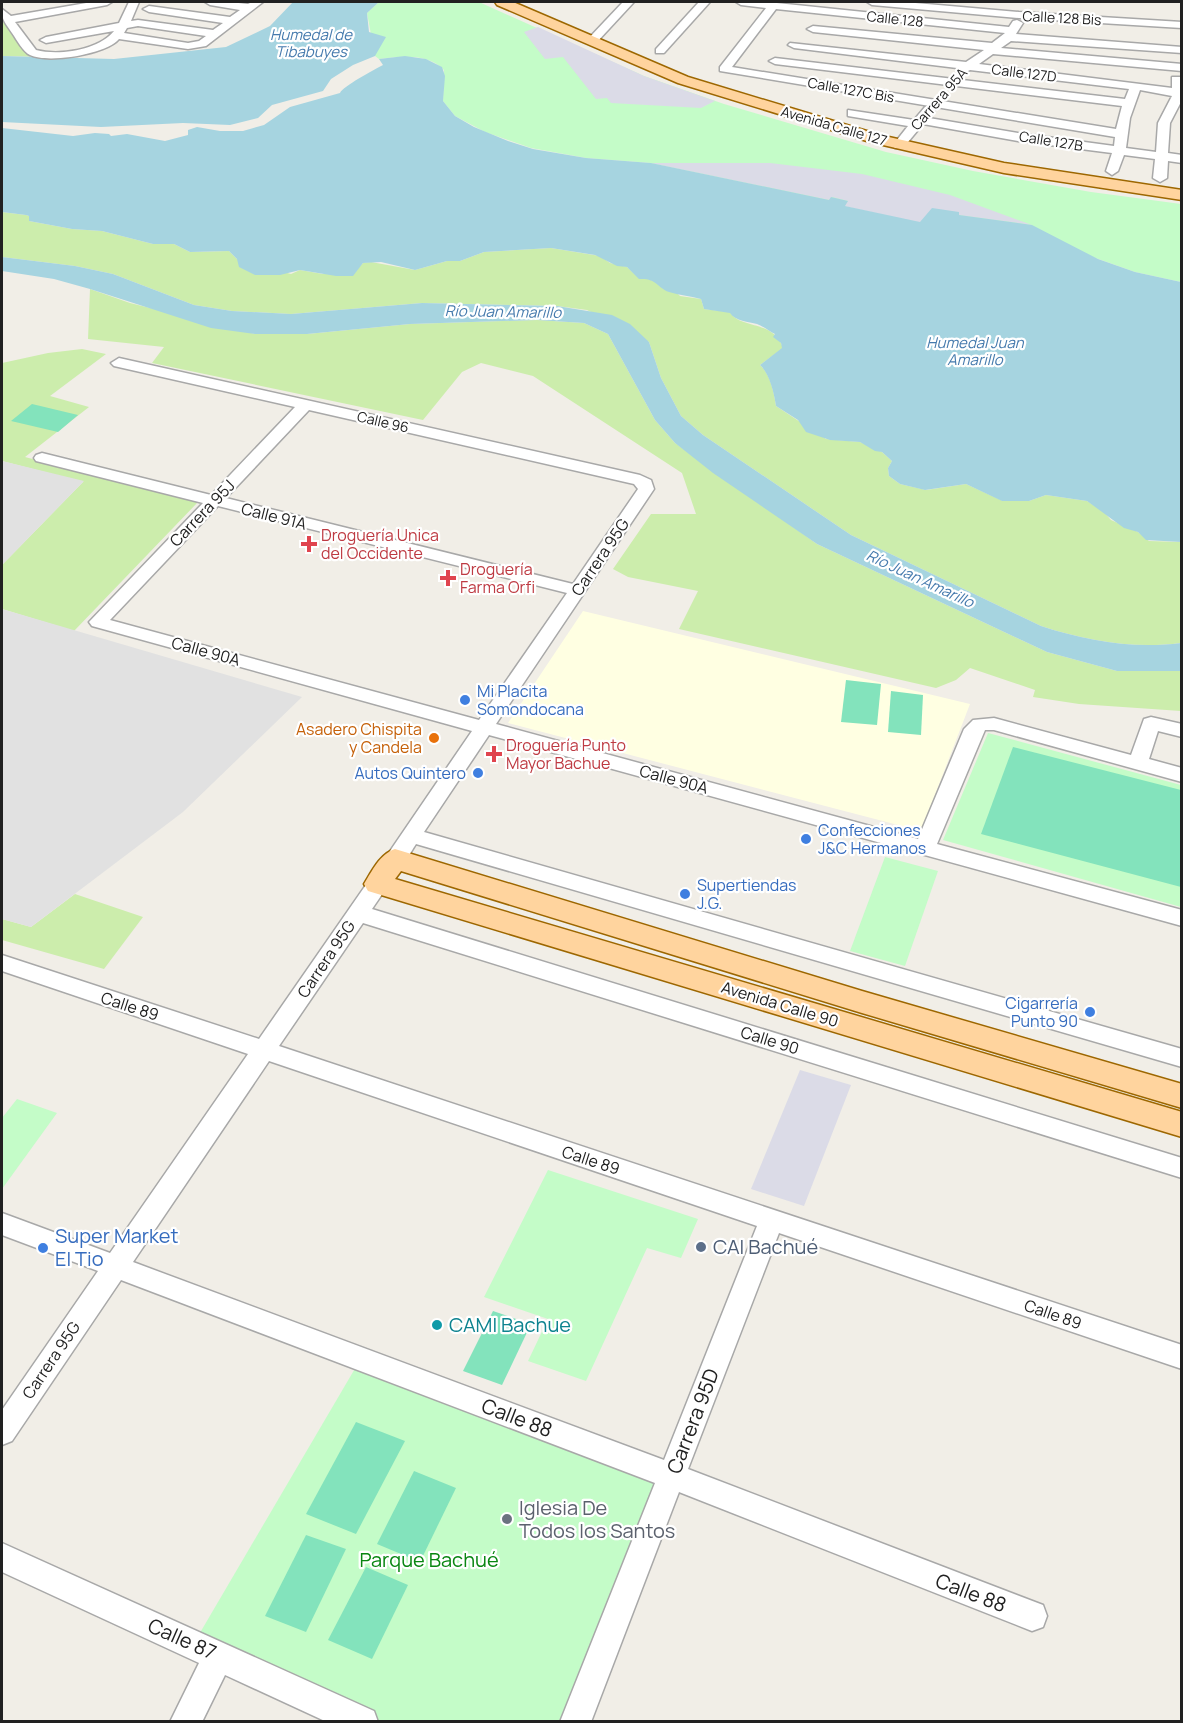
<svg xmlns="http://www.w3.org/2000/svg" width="1183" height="1723" viewBox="0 0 1183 1723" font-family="Manrope,sans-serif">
	<rect width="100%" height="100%" fill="#f1eee7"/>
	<polygon fill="#ffffe2" points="583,611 970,704 921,831 508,723"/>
	<g fill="#ccedac">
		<polygon points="2,17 31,52 51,57 2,56"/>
		<path d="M2,212l24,3 3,1v5l43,8 30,2 51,13h21l16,8 39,-1 8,8 54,15 9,-4 23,4 33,-4 7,-7 8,-1 44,8 32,-9h13l24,-9 67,-4 49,8 10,7 17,4 13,12 6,-1 12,5 9,8 9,1 4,4 21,3 3,10 26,3c11,18 43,7 53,36l-23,17c10,9 14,27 16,41l50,33 34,3 22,10 10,9 -4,7 1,8 11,8 26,6 40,-6 37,17h26l17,-6 41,6 17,11 7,8 27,12 11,9 32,1v101c-48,6 -94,-2 -140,-17l-190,-91 -148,-100 -22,-19 -20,-38 -12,-36 -62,-32 -30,-4 -135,-3 -131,11 -59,-3 -38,-6 -81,-31 -38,-8 -73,-9z"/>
		<polygon points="90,289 130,303 255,334 307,334 410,324 537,320 584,323 608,334 655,420 675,443 817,544 1047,652 1117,671 1181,671 1181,711 1079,704 1033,697 1035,690 970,668 956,680 936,688 679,629 698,591 628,577 613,569 651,514 696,514 682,473 533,376 481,363 462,372 423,420 152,363 164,347 88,339"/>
		<polygon points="82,349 106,354 50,396 89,407 25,457 198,502 74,631 2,609 2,565 83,482 2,461 2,363 48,353"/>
		<polygon points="75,894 143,917 104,969 2,940 2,919 31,927"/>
	</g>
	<g fill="#c4fcc8">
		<path d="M379,2h100l165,74 80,28 162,48 87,19 118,21 90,12v78l-46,-10 -48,-17 -436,-92 -65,-5 -55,-10 -46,-16 -30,-16 -12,-15 1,-31c-16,-17 -43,-14 -65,-11l-4,-3 -8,-43z"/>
		<polygon points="988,733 1181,785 1181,907 943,840"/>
		<polygon points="885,857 938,871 905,966 850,951"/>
		<polygon points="17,1099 57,1113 2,1189 2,1118"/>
		<polygon points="548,1170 698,1219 681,1258 647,1248 586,1381 528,1361 548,1319 484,1297"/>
		<polygon points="360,1360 671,1478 572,1721 370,1721 194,1643"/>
	</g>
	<g fill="#83e3bc">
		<polygon points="32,404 78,415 58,432 11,421"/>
		<polygon points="846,680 881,684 877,725 841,722"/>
		<polygon points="891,691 923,695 921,735 888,732"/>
		<polygon points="1013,747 1181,790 1181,887 981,834"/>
		<polygon points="493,1311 531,1324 502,1385 463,1371"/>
		<polygon points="356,1422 405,1441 356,1534 306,1514"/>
		<polygon points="414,1471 456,1488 420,1562 377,1544"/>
		<polygon points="306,1535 346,1549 306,1632 265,1616"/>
		<polygon points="366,1567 408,1585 372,1659 328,1640"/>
	</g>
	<g fill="#e1e1e1">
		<polygon points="2,461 84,481 2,565"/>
		<polygon points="2,609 302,697 183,812 31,927 2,919"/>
	</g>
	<g fill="#dbdbe7">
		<polygon points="538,27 644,76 715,101 701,108 611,103 607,98 596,99 563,57 545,59 524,32"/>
		<polygon points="651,163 770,163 862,174 950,195 1032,225 958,215 959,213 920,223 844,206 848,201 832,197 829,200"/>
		<polygon points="800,1070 851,1085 804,1206 751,1189"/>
	</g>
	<g fill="#a6d4e0">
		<polygon points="293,2 379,2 367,13 369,32 386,37 375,56 353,65 331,79 323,91 272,105 258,118 230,125 183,123 101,127 2,122 2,56 114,59 226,47 270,26"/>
		<path d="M405,56l21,3 16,8 3,9 -2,25 12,15 19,11 34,14 25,8 53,9 65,5 178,37 2,-3 17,4 -3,5 75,16 12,-14 27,4v3l73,10 66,34 37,13 46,10v260l-35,-2 -8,-8 -14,-4 -37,-27 -41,-6 -17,6h-27l-36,-17 -41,6 -25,-6 -11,-8 -1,-8 4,-7 -10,-9 -7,-1 -15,-9 -30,-2 -24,-8 -8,-12 -22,-14c-2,-14 -7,-33 -16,-41l22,-17 -1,-5 -8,-6 2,-3c-5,-2 -12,-8 -18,-10 -8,-2 -22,-3 -27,-11l-26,-4 -3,-10c-12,-3 -22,-4 -32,-7 -13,-5 -12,-14 -30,-13l-12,-12 -10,-1 -22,-11 -44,-7 -67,4 -24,9h-13l-32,9 -34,-8 -18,1 -10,13h-17l-36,-6 -20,5h-25l-16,-8 -2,-8 -8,-8 -39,1 -16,-8h-21l-51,-13 -30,-2 -43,-8v-5l-3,-1 -24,-3v-84l71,8 22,-3 14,1 2,2 16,-2 38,7 23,-6v-5l9,-3 23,4h23l21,-6 26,-18 50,-14c3,-7 34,-23 43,-28l-4,-6z"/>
		<path d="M2,257l73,9 38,8 81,31 38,6 59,3 131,-11 135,3 55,9 18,9 19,18 12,36 20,38 22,19 148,100 190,91c46,15 92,23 140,17v28h-64l-70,-19 -230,-108 -104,-71 -38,-30 -20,-23 -47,-86 -24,-11 -47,-3 -127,4 -103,10h-52l-44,-6 -121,-39 -36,-10 -52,-8z"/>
	</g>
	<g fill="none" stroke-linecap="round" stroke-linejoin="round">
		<g stroke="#a8a8a8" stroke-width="3">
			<g id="minor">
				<path d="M92,2h20l-5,3 -92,17 21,28c23,6 63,0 78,-19l-68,12 -6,-3 6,-3 73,-14 10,-21h10l-8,19 7,-1 75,10 10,-7 -74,-11 -6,-3 6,-3 81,11 10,-7 -30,-5 -5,-3h24l19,2 4,-2h11l-57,44 -18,3 -69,-10c-12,15 -71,25 -89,16 -7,-3 -13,-15 -18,-22 -6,-9 -11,-14 -10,-24l9,7zM138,26l68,10 -7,5 -11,2 -64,-10 3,-5z"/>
				<polygon points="623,2 634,2 596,43 588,43 588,39"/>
				<polygon points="699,2 710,2 664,53 656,53 656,49"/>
				<path d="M736,2h31l242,25 4,-6 4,-1 6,3 -7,11 166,13v6l-171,-12 -10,7 181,16v7l-189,-17 -14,10 193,24v-11h8l2,23 -12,23 -2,30 14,2v8l-14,-2 -1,17 -7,4 -7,-4 2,-19 -31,-4 -6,16 -6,4 -6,-4 6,-18 -94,-12 -95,-17 -20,24h-8l-2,-3 15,-19 -60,-10v-6l66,10 11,-13 4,-1 6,4 -6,8 89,15 96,13 1,-9 -395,-66v-4l46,-59 -25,-3zM776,9l229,24 -13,10 -179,-17 -6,3 6,3 171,18 -18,12 -176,-19 -2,2 6,3 163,20 1,4 4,2 8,-4 159,19 -4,10 -350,-41 -6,3 6,3 347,42 -6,23 -384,-62zM1140,90l32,6 -14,27 -2,29 -30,-4 4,-30z"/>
				<polygon points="867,2 904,2 1019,12 1182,22 1182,28 1019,18 872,5"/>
				<path d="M119,358l521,117 11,5 3,9 -158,235 422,115 46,-110 9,-9 21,-2 137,37 13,-36 7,-2 31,7v13l-24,-6 -9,28 33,9v14l-188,-52h-9l-48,114 245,66v16l-693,-191 -65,97 758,217v18l-766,-223c-8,12 -12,25 -28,20l-3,-5 3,-5 84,-123 -380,-105 -3,-4 114,-119 -167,-42 -2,-3 2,-3 6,-2 169,42 84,-88 -181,-41 -3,-3zM309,410l325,74 4,5 -65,95 -347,-86zM218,506l349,87 -88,127 -369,-100z"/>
				<path d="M378,876l8,3 3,5 -17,25 810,249v20l-819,-255 -84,123 903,299v24l-403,-136 -91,236 355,136 4,11 -4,11 -11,4 -353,-139 -88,230h-31l95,-239 -534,-203 -109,161 -10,4v-35l96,-139 -96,-36v-22l108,40 138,-199 -246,-83v-16l257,84 111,-160zM269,1061l488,165 -93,234 -531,-198z"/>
				<polygon points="2,1543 374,1711 378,1722 327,1722 225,1675 202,1722 170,1722 199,1663 2,1572"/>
			</g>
		</g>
		<g stroke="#9d6700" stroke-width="3">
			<g id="major">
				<polygon points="495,2 513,2 688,77 880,135 1004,163 1182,190 1182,200 1004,173 870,142 678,83 497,5"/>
				<path d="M395,849l467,142 320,93v24l-320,-95 -461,-142 -6,8 787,233v25l-814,-246 -4,-7c8,-13 16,-30 31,-35z"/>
			</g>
		</g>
		<use href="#minor" fill="#fff" fill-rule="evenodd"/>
		<use href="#major" fill="#ffd49e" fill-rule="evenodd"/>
	</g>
	<g fill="#e0444e" stroke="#fff" stroke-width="2">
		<path d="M306 535h6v6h6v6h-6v6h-6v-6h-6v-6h6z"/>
		<path d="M445 569h6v6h6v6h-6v6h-6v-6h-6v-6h6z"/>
		<path d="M491 745h6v6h6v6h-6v6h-6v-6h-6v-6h6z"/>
	</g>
	<g fill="#3f7fe0" stroke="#fff" stroke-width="2">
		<circle cx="465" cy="700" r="6"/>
		<circle cx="478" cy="773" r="6"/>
		<circle cx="806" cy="839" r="6"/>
		<circle cx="685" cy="894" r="6"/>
		<circle cx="1090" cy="1012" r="6"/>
		<circle cx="43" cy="1248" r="6"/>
	</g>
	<circle fill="#e8710a" stroke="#fff" stroke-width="2" cx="434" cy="738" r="6"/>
	<circle fill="#5c6f8a" stroke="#fff" stroke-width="2" cx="701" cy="1247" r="6"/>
	<circle fill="#0f9aa8" stroke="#fff" stroke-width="2" cx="437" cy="1325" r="6"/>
	<circle fill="#6b7280" stroke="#fff" stroke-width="2" cx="507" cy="1519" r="6"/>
	<g text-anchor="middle" stroke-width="4.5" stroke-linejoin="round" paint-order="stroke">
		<g font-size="14" fill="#212121" stroke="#fff">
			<text transform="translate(1062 18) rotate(3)" y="5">Calle 128 Bis</text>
			<text transform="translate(895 19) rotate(6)" y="5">Calle 128</text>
			<text transform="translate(1024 73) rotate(7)" y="5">Calle 127D</text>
			<text transform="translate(851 90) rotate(10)" y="5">Calle 127C Bis</text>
			<text transform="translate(939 99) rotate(-49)" y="5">Carrera 95A</text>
			<text transform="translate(834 126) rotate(16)" y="5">Avenida Calle 127</text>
			<text transform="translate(1051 141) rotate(9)" y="5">Calle 127B</text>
			<text transform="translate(383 422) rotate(13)" y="5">Calle 96</text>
		</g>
		<g font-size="15" font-style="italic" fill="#457aad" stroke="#fff">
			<text x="311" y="40">Humedal de<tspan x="311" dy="17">Tibabuyes</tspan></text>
			<text transform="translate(503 312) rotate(1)" y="5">Río Juan Amarillo</text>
			<text x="975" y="348">Humedal Juan<tspan x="975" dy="17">Amarillo</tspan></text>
			<text transform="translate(920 579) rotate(25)" y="5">Río Juan Amarillo</text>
		</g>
		<g font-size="16" fill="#212121" stroke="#fff">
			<text transform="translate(202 513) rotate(-46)" y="6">Carrera 95J</text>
			<text transform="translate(274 516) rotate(14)" y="6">Calle 91A</text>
			<text transform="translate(600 557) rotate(-56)" y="6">Carrera 95G</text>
			<text transform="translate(206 651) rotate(15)" y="6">Calle 90A</text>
			<text transform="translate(674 779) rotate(15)" y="6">Calle 90A</text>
			<text transform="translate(326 959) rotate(-56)" y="6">Carrera 95G</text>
			<text transform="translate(780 1004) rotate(17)" y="6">Avenida Calle 90</text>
			<text transform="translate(130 1006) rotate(18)" y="6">Calle 89</text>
			<text transform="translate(770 1040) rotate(17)" y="6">Calle 90</text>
			<text transform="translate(591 1160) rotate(18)" y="6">Calle 89</text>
			<text transform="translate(1053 1314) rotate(19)" y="6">Calle 89</text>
			<text transform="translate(51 1360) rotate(-56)" y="6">Carrera 95G</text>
		</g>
		<g font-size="16" fill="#be3a42" stroke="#fff" text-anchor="start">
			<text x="321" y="541">Droguería Unica<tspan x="321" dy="18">del Occidente</tspan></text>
			<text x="460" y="575">Droguería<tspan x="460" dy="18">Farma Orfi</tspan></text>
			<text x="506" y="751">Droguería Punto<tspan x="506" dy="18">Mayor Bachue</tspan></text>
		</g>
		<g font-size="16" fill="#366cbe" stroke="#fff" text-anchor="start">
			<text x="477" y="697">Mi Placita<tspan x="477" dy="18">Somondocana</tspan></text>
			<text x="466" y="779" text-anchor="end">Autos Quintero</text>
			<text x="818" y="836">Confecciones<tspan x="818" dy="18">J&amp;C Hermanos</tspan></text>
			<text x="697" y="891">Supertiendas<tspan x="697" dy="18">J.G.</tspan></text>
			<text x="1078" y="1009" text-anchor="end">Cigarrería<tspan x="1078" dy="18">Punto 90</tspan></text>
		</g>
		<g font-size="16" fill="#c56008" stroke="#fff" text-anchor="end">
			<text x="422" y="735">Asadero Chispita<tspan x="422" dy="18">y Candela</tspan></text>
		</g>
		<g font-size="20" fill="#366cbe" stroke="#fff" text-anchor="start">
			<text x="55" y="1243">Super Market<tspan x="55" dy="23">El Tio</tspan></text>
		</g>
		<g font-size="20" fill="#4e5e75" stroke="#fff" text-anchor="start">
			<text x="713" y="1254">CAI Bachué</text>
		</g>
		<g font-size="20" fill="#0d838f" stroke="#fff" text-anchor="start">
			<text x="449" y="1332">CAMI Bachue</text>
		</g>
		<g font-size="20" fill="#212121" stroke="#fff">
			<text transform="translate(517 1418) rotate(21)" y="7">Calle 88</text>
			<text transform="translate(693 1421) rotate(-69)" y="7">Carrera 95D</text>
			<text transform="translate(971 1593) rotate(21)" y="7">Calle 88</text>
			<text transform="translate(182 1639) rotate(24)" y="7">Calle 87</text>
		</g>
		<g font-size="20" fill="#5b616d" stroke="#fff" text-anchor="start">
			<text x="519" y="1515">Iglesia De<tspan x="519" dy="23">Todos los Santos</tspan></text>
		</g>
		<g font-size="20" fill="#088611" stroke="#fff">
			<text x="429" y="1567">Parque Bachué</text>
		</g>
	</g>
	<rect width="1183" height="1723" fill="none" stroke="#212121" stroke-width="6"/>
</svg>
